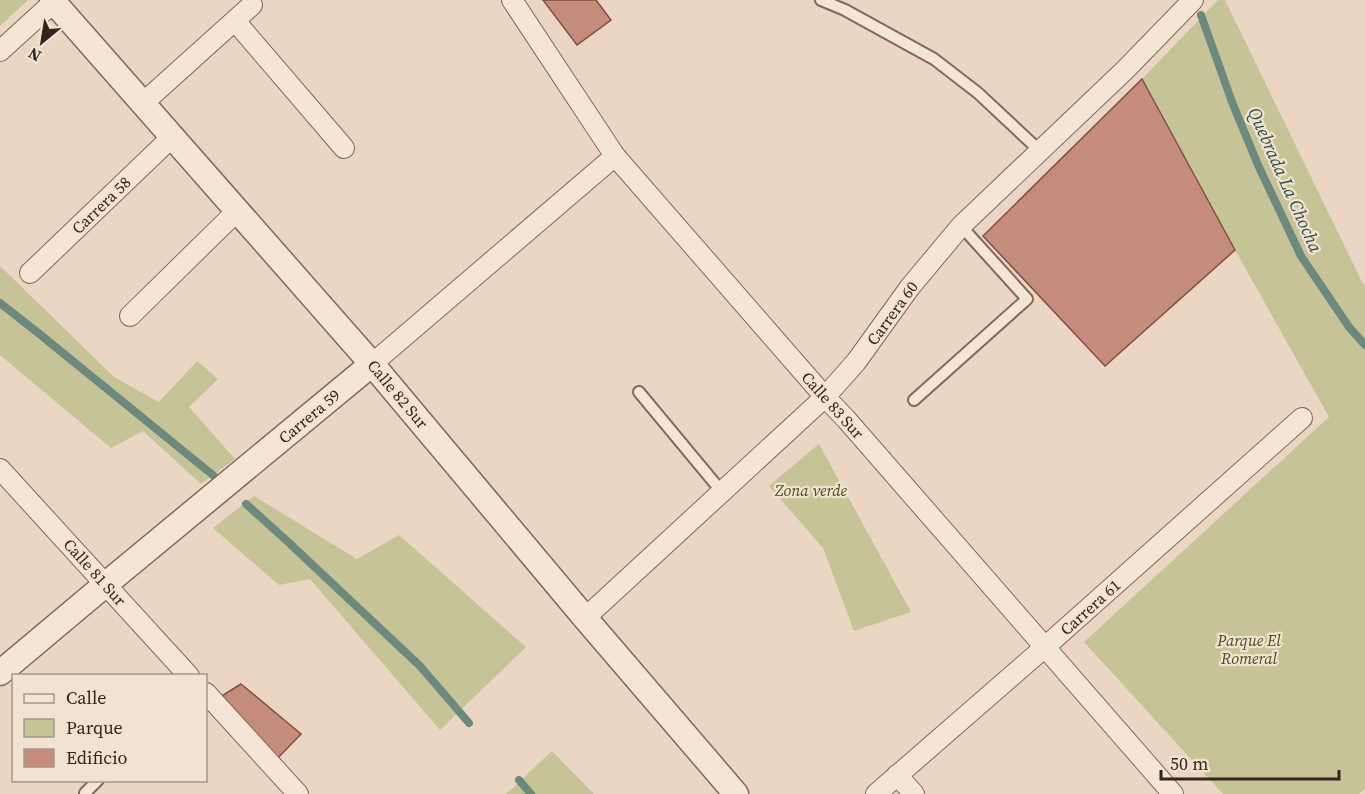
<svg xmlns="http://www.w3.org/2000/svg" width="1365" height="794" viewBox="0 0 1365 794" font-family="'Source Serif 4',serif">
	<rect width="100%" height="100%" fill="#ead6c2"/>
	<g fill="#c6c397">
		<polygon points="0,0 28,0 0,26"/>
		<polygon points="1218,0 1225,0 1362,282 1365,285 1365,789 1359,794 1223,794 1084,642 1329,417 1235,250 1142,79"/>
		<polygon points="0,266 114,377 159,402 197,361 218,379 189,407 235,459 201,484 143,431 111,448 0,355"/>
		<polygon points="819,444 911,612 854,631 823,548 769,486"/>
		<polygon points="254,496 357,559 399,535 526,647 440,730 310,579 279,585 213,528"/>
		<polygon points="552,751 594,794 506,794"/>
	</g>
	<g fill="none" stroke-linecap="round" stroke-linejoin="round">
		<g stroke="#6c897d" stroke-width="8">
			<polyline points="1201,15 1232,102 1258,165 1301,256 1349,327 1365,345"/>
			<polyline points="0,303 42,336 214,476"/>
			<polyline points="246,504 286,540 420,666 469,723"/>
			<polyline points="519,780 531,794"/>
		</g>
	</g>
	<g fill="#c58c7b" stroke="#7f4f43" stroke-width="1.5">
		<polygon points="543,0 596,0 611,20 577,45"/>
		<polygon points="1142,79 1235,250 1105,366 983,236"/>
		<polygon points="241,684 301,734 276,760 220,697"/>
	</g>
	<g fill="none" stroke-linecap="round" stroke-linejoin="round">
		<g stroke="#82685b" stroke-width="14">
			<g id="service">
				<polyline points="821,0 845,10 934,59 978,93 1040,151"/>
				<polyline points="639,392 722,492"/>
				<polyline points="914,400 1027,299 961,226"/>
				<polyline points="85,793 98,780"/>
			</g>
		</g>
		<g stroke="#82685b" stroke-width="22">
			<g id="minor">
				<polyline points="512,0 615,156 825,397 846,419 1173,794"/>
				<polyline points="235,21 344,148"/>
				<polyline points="0,51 56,0"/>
				<polyline points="142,104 252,5"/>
				<polyline points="30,273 172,137"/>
				<polyline points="130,316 237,211"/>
				<polyline points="372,364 615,156"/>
				<polyline points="0,469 189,676"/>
				<polyline points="585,618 825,397 856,362 910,287 961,226 1125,70 1193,0"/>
				<polyline points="206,693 298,794"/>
				<polyline points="897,775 914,794"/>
				<polyline points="876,794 1045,647 1302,418"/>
			</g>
		</g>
		<g stroke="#82685b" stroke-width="27">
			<g id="tertiary">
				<polyline points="52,0 372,364 585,618 736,794"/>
				<polyline points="0,673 106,584 372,364"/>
			</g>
		</g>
		<use href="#service" stroke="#f5e5d4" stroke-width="10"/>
		<use href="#minor" stroke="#f5e5d4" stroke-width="20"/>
		<use href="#tertiary" stroke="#f5e5d4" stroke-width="24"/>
	</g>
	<g text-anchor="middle" stroke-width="4.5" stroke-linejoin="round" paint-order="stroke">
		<g font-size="16" fill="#33241e" stroke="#f2e2d0">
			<text transform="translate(101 205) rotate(-44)" y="6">Carrera 58</text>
			<text transform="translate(892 313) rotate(-54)" y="6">Carrera 60</text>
			<text transform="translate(398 394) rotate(50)" y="6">Calle 82 Sur</text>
			<text transform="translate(833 405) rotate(48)" y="6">Calle 83 Sur</text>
			<text transform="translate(309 416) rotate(-40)" y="6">Carrera 59</text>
			<text transform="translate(95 572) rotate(48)" y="6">Calle 81 Sur</text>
			<text transform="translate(1090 607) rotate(-42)" y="6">Carrera 61</text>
		</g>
		<g font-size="16" font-style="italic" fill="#4b4d26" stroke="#f2e2d0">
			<text x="811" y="496">Zona verde</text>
			<text x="1249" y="646">Parque El<tspan x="1249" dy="18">Romeral</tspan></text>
		</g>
		<g font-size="18" font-style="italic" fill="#2e5149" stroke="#f2e2d0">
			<text transform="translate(1285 180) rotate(66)" y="6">Quebrada La Chocha</text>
		</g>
	</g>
	<rect x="12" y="674" width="195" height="108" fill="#f2e2d0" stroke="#a69689" stroke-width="1.5"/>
	<rect x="24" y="694" width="30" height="9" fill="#f5e5d4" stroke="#a69689" stroke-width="1.5"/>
	<text x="66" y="704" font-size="18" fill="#33241e">Calle</text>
	<rect x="24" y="719" width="30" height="18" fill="#c6c397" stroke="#a69689" stroke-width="1.5"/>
	<text x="66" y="734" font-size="18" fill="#33241e">Parque</text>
	<rect x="24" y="749" width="30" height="18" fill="#c58c7b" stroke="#a69689" stroke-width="1.5"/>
	<text x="66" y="764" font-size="18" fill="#33241e">Edificio</text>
	<g transform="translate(42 42) rotate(210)" stroke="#f2e2d0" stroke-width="4.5" paint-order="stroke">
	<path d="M0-4.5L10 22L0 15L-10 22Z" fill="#33241e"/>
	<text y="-9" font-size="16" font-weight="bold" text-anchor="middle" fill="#33241e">N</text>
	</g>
	<path d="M1161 770v9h178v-9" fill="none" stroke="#33241e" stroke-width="3"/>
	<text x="1170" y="770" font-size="18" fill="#33241e" stroke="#f2e2d0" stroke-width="4.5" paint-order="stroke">50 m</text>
</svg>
